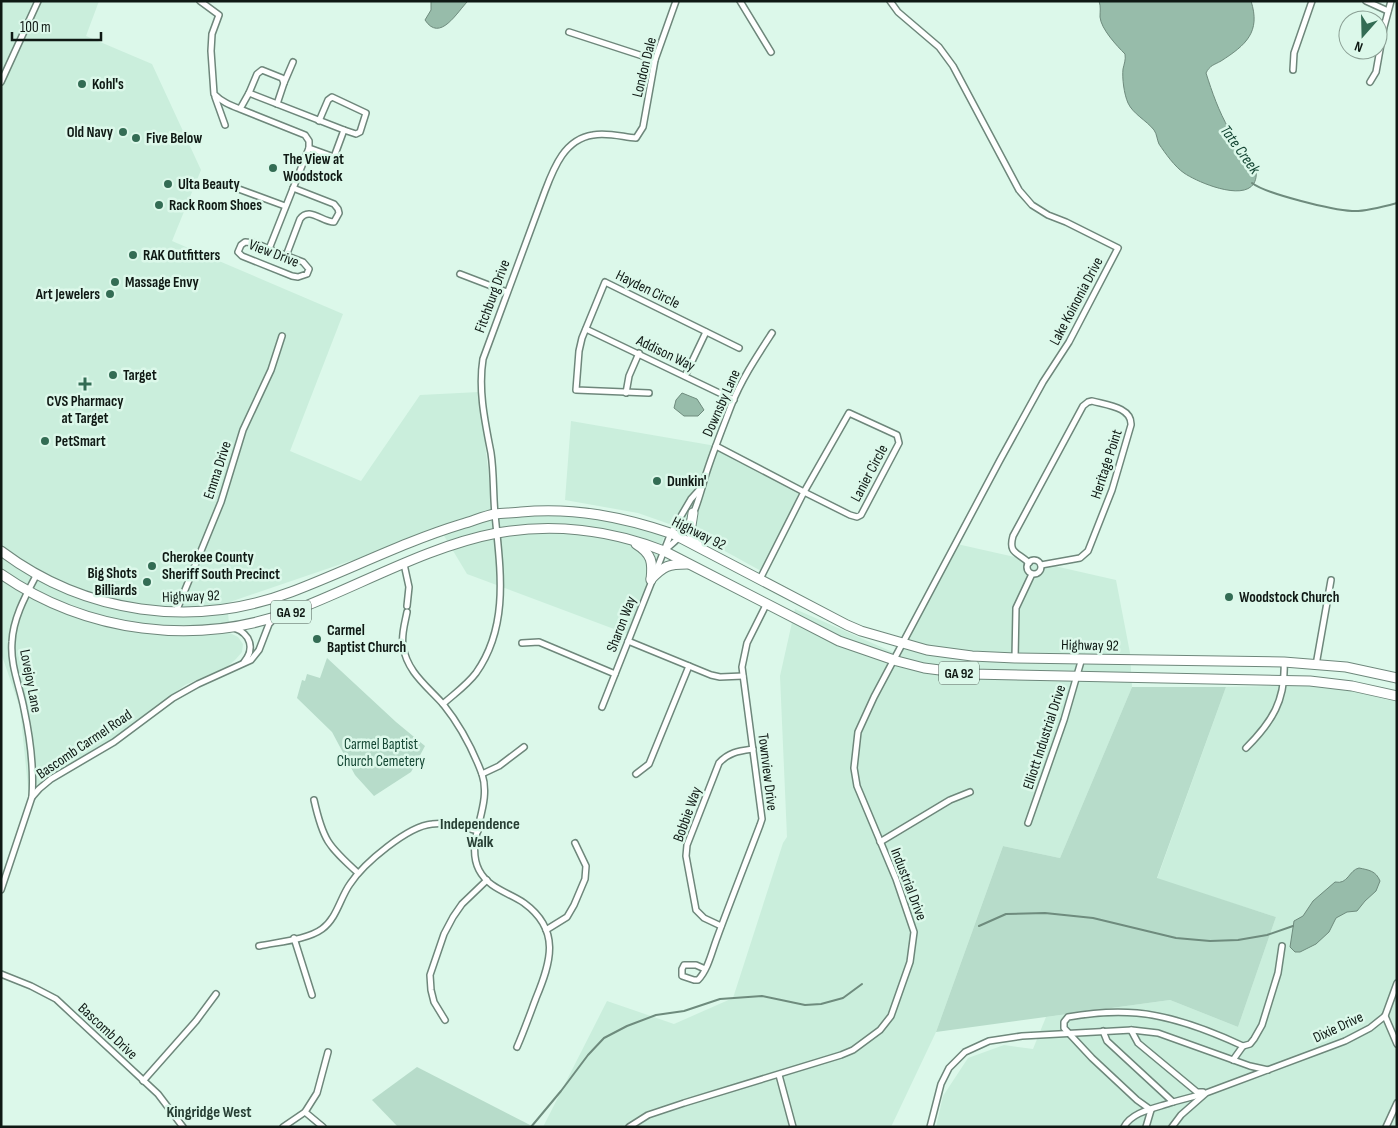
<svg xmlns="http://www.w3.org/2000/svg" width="1398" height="1128" viewBox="0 0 1398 1128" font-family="'Sofia Sans Condensed',sans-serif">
	<rect width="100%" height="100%" fill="#dcf8ea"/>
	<g fill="#caeedc">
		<polygon points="1,1 99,1 86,36 152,64 201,170 172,241 343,314 290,451 361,481 420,395 479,392 493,513 589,508 667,528 630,635 467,574 443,534 370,558 350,561 227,603 230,633 238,637 243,644 242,652 236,659 227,667 185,685 77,766 29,797 20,708 1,653"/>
		<polygon points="571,421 716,446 804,492 763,572 690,532 683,531 675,526 638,513 565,500"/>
		<polygon points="957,544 1116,580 1130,653 1132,687 1060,858 1003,846 936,1032 891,1127 543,1127 607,1001 674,1024 733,998 783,843 787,837 780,676 795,609 897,654"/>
		<polygon points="1313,685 1354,691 1388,700 1397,701 1397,1127 936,1127 943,1096 968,1058 1004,1045 1033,1049 1046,1017 1170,1000 1238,1027 1276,917 1157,879 1226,687"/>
	</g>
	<g fill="#b7dcca">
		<polygon points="327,658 396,722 425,746 411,772 374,796 355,775 332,732 297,698 302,680 305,681 307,674 320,678"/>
		<polygon points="1132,687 1226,687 1157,878 1276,917 1238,1027 1170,1000 936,1032 1003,846 1060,858"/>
		<polygon points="417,1067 534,1127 398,1127 372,1100"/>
	</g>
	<g fill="#97bcaa" stroke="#6e8b7d">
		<path d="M431,1h37c-11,11 -28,42 -43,19l6,-10z"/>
		<path d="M1099,1h152c10,31 -5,44 -30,60 -7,4 -11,4 -15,12 6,19 13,39 23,56 6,11 26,30 27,40 5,40 -56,15 -72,4 -9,-6 -19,-20 -25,-29 -2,-4 -2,-10 -5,-14 -8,-10 -21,-16 -26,-27 -4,-9 -6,-25 -5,-34 1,-5 3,-9 2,-15 -8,-8 -24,-25 -25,-37 0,-6 1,-10 -1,-16z"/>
		<polygon points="682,393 697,399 704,410 698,416 684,416 674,408 676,400"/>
		<path d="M1359,868c10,2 17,3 21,13l-4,10 -11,10 -8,10 -10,1 -11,6 -7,14 -13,12 -16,8h-5l-5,-5 4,-26 9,-5 10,-15 22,-19c13,3 14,-12 24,-14z"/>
	</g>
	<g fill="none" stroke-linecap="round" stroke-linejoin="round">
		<g stroke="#6e8b7d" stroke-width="2">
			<path d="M1252,183c14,11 81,27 100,28 11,1 34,-5 45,-8"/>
			<polyline points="979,926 1006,914 1045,913 1093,918 1176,938 1210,941 1238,940 1267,935 1293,926"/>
			<polyline points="531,1127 561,1091 588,1055 604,1038 627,1026 656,1015 684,1011 720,999 762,996 805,1005 821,1004 843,998 862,984"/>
		</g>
		<g stroke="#6e877b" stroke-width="8">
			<g id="minor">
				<path d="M200,1l19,14 -7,19 -1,17 3,43c8,8 16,11 26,15l65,26 4,6v7l25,9 10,-27 -95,-37 -9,16"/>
				<polyline points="740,1 771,52"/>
				<polyline points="1366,1 1388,11"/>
				<polyline points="569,32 655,60"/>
				<polyline points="1293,70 1294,53 1312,1"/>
				<polyline points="1,82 38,1"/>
				<polyline points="1370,82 1376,72 1384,27 1391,1"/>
				<polyline points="284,83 293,62"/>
				<polyline points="249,93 257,74 262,70 282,78 284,83 277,104"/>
				<polyline points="215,97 225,125"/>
				<polyline points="319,121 328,100 332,97 366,113 360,132 356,134 344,130"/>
				<polyline points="225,184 285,206"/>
				<polyline points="269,249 255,243 245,242 241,245 238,252 242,256 292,276 298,277 307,274 309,269 303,262 269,249 309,148"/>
				<path d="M286,256l14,-37c9,-13 22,3 34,3l5,-9 -1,-4 -4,-5 -41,-16"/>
				<polyline points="460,274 507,292"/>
				<polyline points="586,329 734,400"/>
				<polyline points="685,376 706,332"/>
				<polyline points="626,393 629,376 639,353"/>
				<polyline points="649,393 576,390 579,351 582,338 605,282 739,348"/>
				<polygon points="849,413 897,435 899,443 861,515 857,517 850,515 804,492"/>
				<polyline points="716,446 804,492 760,579"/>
				<path d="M664,551c5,-5 10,-8 14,-13 18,-19 22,-47 30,-70 7,-21 15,-41 23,-62 10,-26 26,-50 41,-73"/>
				<circle cx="1034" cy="567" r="7"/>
				<path d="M1029,563c-11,-11 -21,-9 -16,-27l70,-130 5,-4 4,-1c14,4 40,6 39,24l-19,65 -24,61 -8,7 -39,7"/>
				<polyline points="404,564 409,587 407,606"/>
				<polyline points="176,612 221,502 243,430 271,370 282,336"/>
				<path d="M407,612c-2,11 -6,23 -4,34 4,26 24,40 40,58 16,20 30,46 39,70 11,33 -18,66 -3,96 10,19 29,22 45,33 37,27 27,59 12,95 -6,16 -12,33 -19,49"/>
				<path d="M234,628c17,6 21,21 10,34"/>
				<polyline points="628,641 711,675 720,677 743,676"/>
				<polyline points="522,643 539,642 615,674"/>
				<polyline points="1015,658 1016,608 1032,574"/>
				<polyline points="1316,665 1331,580"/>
				<path d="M443,704c11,-10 24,-19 33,-31 34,-48 24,-105 19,-159 -2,-20 -1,-41 -4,-61 -6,-31 -13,-63 -8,-94l62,-168c9,-24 20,-52 48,-56 14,-3 30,2 43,3l7,-11 12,-67 21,-59"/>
				<polyline points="602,707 671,533 691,499 700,489"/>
				<path d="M1246,748c26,-26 40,-48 38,-86"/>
				<polyline points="482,774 499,766 524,747"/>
				<polyline points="636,774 649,764 689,666"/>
				<path d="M32,797c2,-29 -2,-60 -8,-88 -4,-22 -14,-44 -12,-67 1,-24 14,-47 25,-68"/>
				<path d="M314,800c9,40 14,46 44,73"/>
				<polyline points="1028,823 1064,720 1082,658"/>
				<polyline points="880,842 950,800 970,792"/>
				<polyline points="1,890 32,797 39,789 51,779 114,742 173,698 198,684 251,660 259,650 269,624 275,618"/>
				<path d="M721,926l-17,-8 -8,-8 -10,-54 1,-11 32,-82c10,-11 20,-12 34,-14"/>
				<polyline points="546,930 567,917 574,905 585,879 586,866 575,843"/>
				<polyline points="294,938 312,995"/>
				<path d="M259,946c18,-4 48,-6 63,-17 15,-11 18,-31 28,-45 14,-21 58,-58 82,-60 16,-2 31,3 46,7"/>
				<path d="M705,969l-9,-4h-12l-2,4v7l12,4h4c10,-10 14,-29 19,-42 14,-38 29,-76 43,-113l2,-6 -20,-152 5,-24 20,-40"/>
				<polyline points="1,974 31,986 56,999 158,1094 183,1127"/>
				<polyline points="1385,1016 1397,1044"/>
				<polyline points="445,1020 434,1002 431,990 430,975 444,934 453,917 462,904 487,880"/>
				<polyline points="1131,1030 1138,1043 1197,1092 1203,1092"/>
				<polyline points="1103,1031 1107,1041 1173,1102 1203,1094"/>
				<polyline points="1243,1046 1250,1044 1254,1039 1262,1025 1278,973 1282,946"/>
				<polyline points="779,1075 793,1127"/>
				<polyline points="143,1081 196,1021 216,994"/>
				<path d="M1151,1110l-14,-10 -45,-42 -28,-30v-6l4,-5c22,-4 47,-6 69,-4 34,3 76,19 106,33l-10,14"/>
				<polyline points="305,1112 323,1127"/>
				<polyline points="283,1127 305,1112 317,1093 328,1052"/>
				<polyline points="629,1127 648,1115 684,1103 841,1055 853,1050 880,1030 891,1016 910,962 914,932 896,879 857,786 854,768 858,732 874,697 1000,460 1043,382 1069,342 1118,248 1066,222 1048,215 1032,205 1019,190 953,66 939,47 898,12 890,1"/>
				<polyline points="930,1127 941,1084 949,1068 965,1052 989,1041 1022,1036 1132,1030 1158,1033 1250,1066 1268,1070"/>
				<path d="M1124,1127c8,-16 33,-19 49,-25"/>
				<polyline points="1146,1127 1151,1110"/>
				<polyline points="1172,1127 1181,1115 1206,1093 1321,1050 1345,1041 1370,1028 1385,1016 1397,983"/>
				<polyline points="1386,1127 1397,1103"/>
			</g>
		</g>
		<g stroke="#6e877b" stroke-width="11">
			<g id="primary">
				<polyline points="693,513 690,532 699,547"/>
				<path d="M636,544c16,10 17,18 15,36"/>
				<path d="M1,551c84,63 192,78 290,41 58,-22 112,-50 171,-68 11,-3 22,-8 33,-10 8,-1 18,-1 26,-2 53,-5 102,5 152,22l174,91 14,6 66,19 45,6 43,2 269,4 62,5 51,11"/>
				<path d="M1,574c85,59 195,73 292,37 66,-25 135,-65 204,-78 56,-10 114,-3 167,18l175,90 58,20 27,7 47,6 339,7 42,5 45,10"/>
				<path d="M651,579c13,-13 17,-15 36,-15"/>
			</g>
		</g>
		<use href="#minor" stroke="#fff" stroke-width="5"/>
		<use href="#primary" stroke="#fff" stroke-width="9"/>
	</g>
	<g fill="#336c54" stroke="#dcf8ea" stroke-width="2">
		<circle cx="82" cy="84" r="5"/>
		<circle cx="123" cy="132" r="5"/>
		<circle cx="136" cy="138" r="5"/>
		<circle cx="273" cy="168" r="5"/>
		<circle cx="168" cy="184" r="5"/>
		<circle cx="159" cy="205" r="5"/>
		<circle cx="133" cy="255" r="5"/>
		<circle cx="115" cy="282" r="5"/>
		<circle cx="110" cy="294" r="5"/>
		<circle cx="113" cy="375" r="5"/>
		<path d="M82.5 376.5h5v5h5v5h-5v5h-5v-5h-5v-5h5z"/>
		<circle cx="45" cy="441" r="5"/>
		<circle cx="657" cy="481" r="5"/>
		<circle cx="152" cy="566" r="5"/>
		<circle cx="147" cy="582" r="5"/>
		<circle cx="1229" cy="597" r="5"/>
		<circle cx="317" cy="639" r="5"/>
	</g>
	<g text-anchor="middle" stroke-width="5" stroke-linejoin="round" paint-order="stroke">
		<g fill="#dcf8ea" stroke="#4c5c54" stroke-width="1">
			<rect x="271" y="600.5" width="40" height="23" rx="4"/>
			<rect x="939" y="661.5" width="40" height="23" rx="4"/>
		</g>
		<g font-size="14" font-weight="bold" fill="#0f1914">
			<text x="291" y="617">GA 92</text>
			<text x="959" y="678">GA 92</text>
		</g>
		<g font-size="15" fill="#0f1914" stroke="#dcf8ea">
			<text transform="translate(644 67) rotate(-76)" y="5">London Dale</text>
			<text transform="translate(274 253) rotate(21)" y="5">View Drive</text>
			<text transform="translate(648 289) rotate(26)" y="5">Hayden Circle</text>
			<text transform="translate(492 296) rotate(-70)" y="5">Fitchburg Drive</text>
			<text transform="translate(1076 301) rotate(-62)" y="5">Lake Koinonia Drive</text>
			<text transform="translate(666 353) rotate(26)" y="5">Addison Way</text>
			<text transform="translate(721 403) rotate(-66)" y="5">Downsby Lane</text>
			<text transform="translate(1106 464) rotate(-72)" y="5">Heritage Point</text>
			<text transform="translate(217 470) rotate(-72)" y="5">Emma Drive</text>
			<text transform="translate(869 473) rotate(-62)" y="5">Lanier Circle</text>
			<text transform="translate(699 533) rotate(26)" y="5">Highway 92</text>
			<text transform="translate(191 596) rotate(-2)" y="5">Highway 92</text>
			<text transform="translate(621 624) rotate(-69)" y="5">Sharon Way</text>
			<text transform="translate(1090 645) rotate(1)" y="5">Highway 92</text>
			<text transform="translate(31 681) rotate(79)" y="5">Lovejoy Lane</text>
			<text transform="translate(1044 737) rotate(-72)" y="5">Elliott Industrial Drive</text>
			<text transform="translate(84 744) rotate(-34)" y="5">Bascomb Carmel Road</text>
			<text transform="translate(768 772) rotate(83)" y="5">Townview Drive</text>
			<text transform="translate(687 814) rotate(-70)" y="5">Bobbie Way</text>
			<text transform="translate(909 884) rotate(69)" y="5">Industrial Drive</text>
			<text transform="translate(1338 1027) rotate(-25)" y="5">Dixie Drive</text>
			<text transform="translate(108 1031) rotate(43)" y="5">Bascomb Drive</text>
		</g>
		<g font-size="15" font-weight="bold" fill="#0f1914" stroke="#dcf8ea" text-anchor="start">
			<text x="92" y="89">Kohl's</text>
			<text x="113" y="137" text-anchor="end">Old Navy</text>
			<text x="146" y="143">Five Below</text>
			<text x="283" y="164">The View at<tspan x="283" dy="17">Woodstock</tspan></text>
			<text x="178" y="189">Ulta Beauty</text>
			<text x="169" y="210">Rack Room Shoes</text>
			<text x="143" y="260">RAK Outfitters</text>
			<text x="125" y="287">Massage Envy</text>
			<text x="100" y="299" text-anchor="end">Art Jewelers</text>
			<text x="123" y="380">Target</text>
			<text x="85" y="406" text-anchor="middle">CVS Pharmacy<tspan x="85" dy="17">at Target</tspan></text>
			<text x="55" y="446">PetSmart</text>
			<text x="667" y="486">Dunkin'</text>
			<text x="162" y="562">Cherokee County<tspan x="162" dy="17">Sheriff South Precinct</tspan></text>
			<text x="137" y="578" text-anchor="end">Big Shots<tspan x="137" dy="17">Billiards</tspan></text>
			<text x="1239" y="602">Woodstock Church</text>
			<text x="327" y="635">Carmel<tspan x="327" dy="17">Baptist Church</tspan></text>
		</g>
		<g font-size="15" fill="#144633" stroke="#dcf8ea">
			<text x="381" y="749">Carmel Baptist<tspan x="381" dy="17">Church Cemetery</tspan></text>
		</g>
		<g font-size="16" font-style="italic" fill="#134432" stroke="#dcf8ea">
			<text transform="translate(1241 149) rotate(54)" y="6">Tate Creek</text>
		</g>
		<g font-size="16" font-weight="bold" fill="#273f34" stroke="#dcf8ea">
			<text x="480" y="829">Independence<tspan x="480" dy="18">Walk</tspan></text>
			<text x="209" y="1117">Kingridge West</text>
		</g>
	</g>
	<rect width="1398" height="1128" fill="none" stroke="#0f1914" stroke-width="5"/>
	<g transform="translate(1363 35) rotate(200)"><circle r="24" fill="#dcf8ea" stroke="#8a9f94"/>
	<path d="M0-4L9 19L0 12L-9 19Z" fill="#336c54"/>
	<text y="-8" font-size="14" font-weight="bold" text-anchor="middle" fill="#0f1914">N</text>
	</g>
	<path d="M12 32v8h89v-8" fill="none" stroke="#0f1914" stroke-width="2.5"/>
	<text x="20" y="32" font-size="15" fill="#0f1914" stroke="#dcf8ea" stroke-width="4" paint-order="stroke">100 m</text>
</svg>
